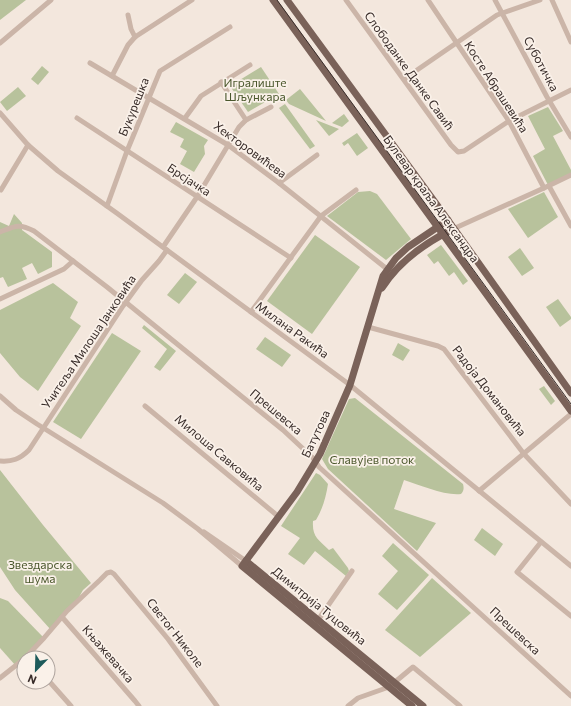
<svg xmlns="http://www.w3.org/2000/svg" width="571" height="706" viewBox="0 0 571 706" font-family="Commissioner,sans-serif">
	<rect width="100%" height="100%" fill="#f3e7dd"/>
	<g fill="#b8c29c">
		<polygon points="0,0 26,0 0,20"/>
		<polygon points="42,66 49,72 38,85 31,79"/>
		<polygon points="261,67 279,94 248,112 230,86"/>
		<polygon points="18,87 26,96 7,111 0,102"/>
		<polygon points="300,89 326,121 289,104 286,100"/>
		<polygon points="285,104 315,146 310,149 279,108"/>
		<polygon points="548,107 563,131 553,136 571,170 571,173 548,185 533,156 545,149 528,116"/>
		<polygon points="344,114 349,121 342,127 332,123"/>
		<polygon points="316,120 339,129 329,136"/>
		<polygon points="176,122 208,140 204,146 205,154 194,172 180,164 187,151 180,147 184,139 170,132"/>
		<polygon points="357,133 368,148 357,156 348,143 344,146 342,143"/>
		<polygon points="370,191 377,194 411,239 386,260 327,216 358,192"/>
		<polygon points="544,192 558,217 528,238 508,209"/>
		<polygon points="14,214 22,223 22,230 52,252 52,267 38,274 32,263 22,268 27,279 8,287 3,277 0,278 0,222 9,226"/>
		<polygon points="315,235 360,267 312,334 267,301"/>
		<polygon points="441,245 468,281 463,285 454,272 449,276 438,261 434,264 427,255"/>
		<polygon points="520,248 534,268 522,276 508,257"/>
		<polygon points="185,273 197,282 179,304 167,295"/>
		<polygon points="53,283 78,302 70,318 81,326 38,391 20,377 0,353 0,310"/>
		<polygon points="558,299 571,317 571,319 560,327 546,307"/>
		<polygon points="144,325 176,351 160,371 154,367 167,349 142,328"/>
		<polygon points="112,333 141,351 81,439 53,422"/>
		<polygon points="265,337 291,355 282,367 256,349"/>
		<polygon points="398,343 410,350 403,361 392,355"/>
		<polygon points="544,386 555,401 551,405 539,389"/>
		<path d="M355,398l108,86c1,4 1,7 -2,10 -16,2 -41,-9 -57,-14l-10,29 42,14 -19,28 -89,-82 -6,-10 27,-60z"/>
		<polygon points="0,470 43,525 91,583 83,590 78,599 51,630 15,590 0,567"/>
		<path d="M316,473l4,2 8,9c-2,13 -5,24 -12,36l-3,1c-1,16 5,18 16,29l4,-2 15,20 1,3 -3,5 -31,-25 -11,14 -16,-11 12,-16 -19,-12z"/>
		<polygon points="482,528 503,544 495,556 474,540"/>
		<polygon points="393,543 429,575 397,610 378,594 398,571 382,556"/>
		<polygon points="432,578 471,613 420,657 385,630"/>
		<polygon points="0,598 8,601 44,638 16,666 0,648"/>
	</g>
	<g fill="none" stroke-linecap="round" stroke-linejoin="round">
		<g stroke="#cbb5a8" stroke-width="5">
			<polyline points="346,0 451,145 458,152 464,151 509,121 571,90"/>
			<polyline points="428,0 509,121 544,188"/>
			<polyline points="495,0 547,97 571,137"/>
			<polyline points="552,0 571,42"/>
			<polyline points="128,15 131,29 135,37"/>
			<polyline points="0,43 51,0"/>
			<polyline points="90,63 228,145 279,183 387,269"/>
			<polyline points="112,76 128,45 135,37 192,0"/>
			<polyline points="404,79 497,15 540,0"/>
			<polyline points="221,82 246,120"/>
			<polyline points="0,113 28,145 58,171 118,214 350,385 571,566"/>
			<polyline points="77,118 291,258"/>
			<polyline points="185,118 201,96 250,65"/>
			<polyline points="279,183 317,155"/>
			<polyline points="549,186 571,226"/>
			<polyline points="1,190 28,145"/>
			<polyline points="107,206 127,151 160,71 230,27"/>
			<polyline points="453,229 544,188 571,175"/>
			<path d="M0,232c15,-6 19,-9 34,-1l73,56 176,143 30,28 6,9 252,229"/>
			<polyline points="163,247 197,197 239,127 246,120 271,107"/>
			<polyline points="0,299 64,269 73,261"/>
			<polyline points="251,312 321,216 356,190"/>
			<polyline points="368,327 438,346 444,349 524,454 571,504"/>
			<polyline points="0,396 16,410 37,424 163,503 198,529 242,566"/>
			<polyline points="145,406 279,517"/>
			<path d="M0,461c12,1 20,-2 29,-11l94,-144 19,-26 17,-19 8,-11"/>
			<polyline points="479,491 571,414"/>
			<polyline points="204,532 246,561"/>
			<polyline points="541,542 517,572 571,616"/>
			<polyline points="62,617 135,701 139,706"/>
			<polyline points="318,620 352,571"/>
			<polyline points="25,658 44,638 67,611 100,580 107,573 111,572 114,574 168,639 217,706"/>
			<polyline points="0,678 24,659"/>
			<polyline points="48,680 71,706"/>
			<polyline points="348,706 358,698 389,687 413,667 460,706"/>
		</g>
		<g stroke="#7a6259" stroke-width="7">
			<polyline points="273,0 571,411"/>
			<polyline points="287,0 440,209 571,393"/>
			<path d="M382,288c17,-27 43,-45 71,-59"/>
			<polyline points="246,561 423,706"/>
			<polyline points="412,706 242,566 297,492 320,454 350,385 383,276 396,258 408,247 448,220"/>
		</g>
		<polyline stroke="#382c29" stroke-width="1" points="277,0 571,404"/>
	</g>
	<g text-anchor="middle" stroke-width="3.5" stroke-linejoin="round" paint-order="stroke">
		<g font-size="12" fill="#382c29" stroke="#faf1e9">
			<text transform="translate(541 64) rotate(62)" y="4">Суботичка</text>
			<text transform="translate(409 71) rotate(54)" y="4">Слободанке Данке Савић</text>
			<text transform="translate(496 87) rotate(57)" y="4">Косте Абрашевића</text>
			<text transform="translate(134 107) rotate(-68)" y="4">Букурешка</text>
			<text transform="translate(250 150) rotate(36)" y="4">Хекторовићева</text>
			<text transform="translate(189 180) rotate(33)" y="4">Брсјачка</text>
			<text transform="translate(431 199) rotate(54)" y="4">Булевар краља Александра</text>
			<text transform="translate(292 330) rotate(36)" y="4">Милана Ракића</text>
			<text transform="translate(89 342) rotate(-56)" y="4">Учитеља Милоша Јанковића</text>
			<text transform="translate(489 391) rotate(52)" y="4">Радоја Домановића</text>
			<text transform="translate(276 412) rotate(40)" y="4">Прешевска</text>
			<text transform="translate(316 434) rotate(-65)" y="4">Батутова</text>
			<text transform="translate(219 453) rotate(40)" y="4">Милоша Савковића</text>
			<text transform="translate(319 606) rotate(39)" y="4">Димитрија Туцовића</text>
			<text transform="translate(515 631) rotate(43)" y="4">Прешевска</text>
			<text transform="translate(175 633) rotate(52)" y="4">Светог Николе</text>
			<text transform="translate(108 654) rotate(49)" y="4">Књажевачка</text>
		</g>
		<g font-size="12" fill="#4a572c" stroke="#faf1e9">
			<text x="255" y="87">Игралиште<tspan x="255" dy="14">Шљункара</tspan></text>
			<text x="372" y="464">Славујев поток</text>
			<text x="40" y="569">Звездарска<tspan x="40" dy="14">шума</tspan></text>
		</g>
	</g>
	<g transform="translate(36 670) rotate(203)"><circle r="19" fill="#faf1e9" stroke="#aca29c"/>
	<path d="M0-3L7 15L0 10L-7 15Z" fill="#1d5a5a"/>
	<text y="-6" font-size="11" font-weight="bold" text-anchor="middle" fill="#382c29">N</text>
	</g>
</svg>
